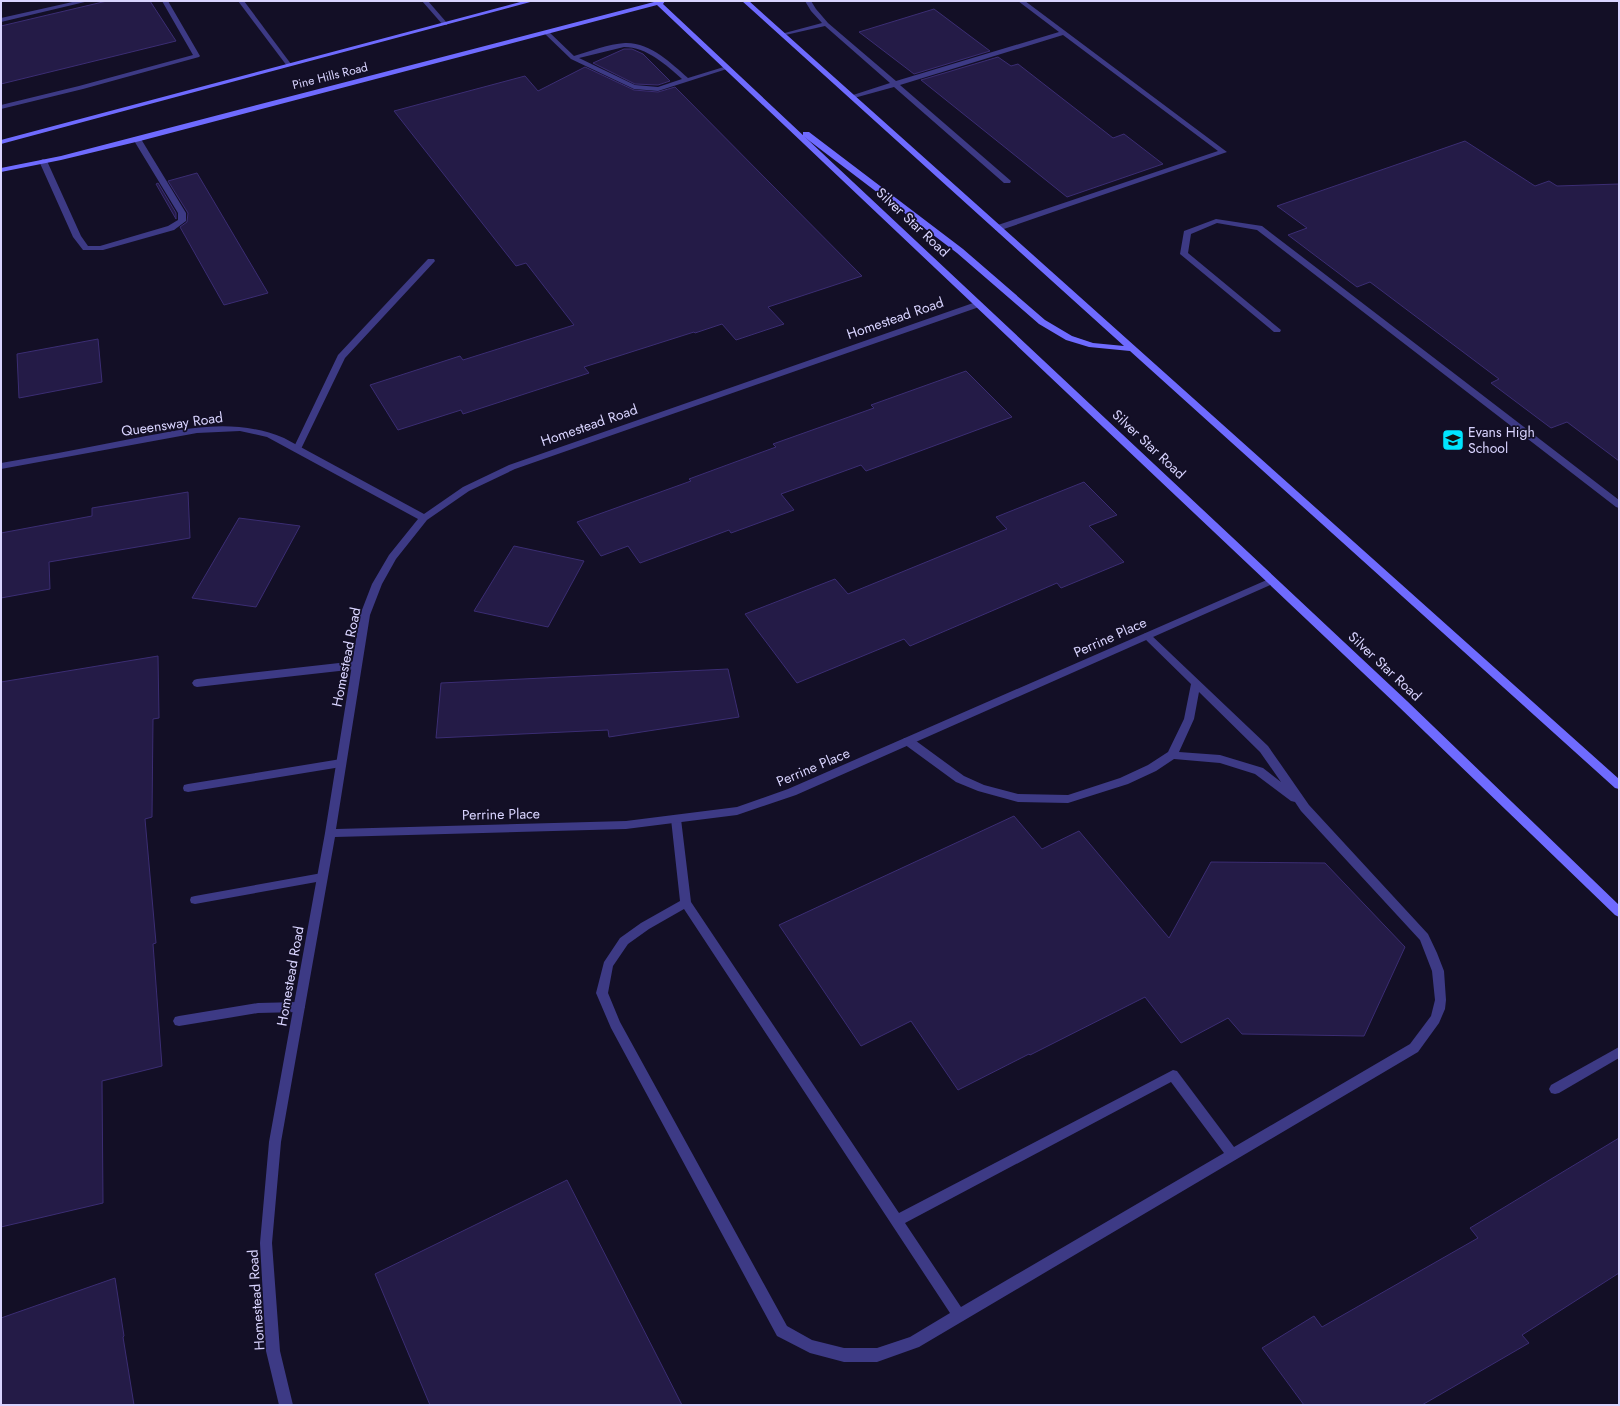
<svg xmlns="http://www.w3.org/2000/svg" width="1620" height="1406" viewBox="0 0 1620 1406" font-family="Jost,sans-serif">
	<rect width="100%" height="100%" fill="#130f26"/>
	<g fill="#241b47" stroke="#3b2d73">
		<polygon points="107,1 150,1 176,41 1,84 1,26"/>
		<polygon points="934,9 990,51 914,74 859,32"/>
		<polygon points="624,49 632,49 643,54 670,81 658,85 635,84 593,63"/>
		<polygon points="998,57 1011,66 1018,64 1113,138 1124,134 1163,164 1067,197 921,80"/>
		<polygon points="585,67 634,90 658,92 675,87 862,276 768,307 784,324 736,340 722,324 695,333 694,332 584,367 589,373 463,414 461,410 398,430 370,385 460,356 463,360 574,325 526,263 516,266 394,111 525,76 538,91"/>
		<polygon points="1465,141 1535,186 1549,181 1557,186 1619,184 1619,461 1567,422 1551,428 1491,383 1499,379 1370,282 1357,287 1288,235 1307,228 1277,206"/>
		<polygon points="197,173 268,293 224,305 180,227 187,222 188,213 168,181"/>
		<polygon points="158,183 176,213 176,219 156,184"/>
		<polygon points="98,339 102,382 19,398 17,354"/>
		<polygon points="966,371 1012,417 866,471 861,465 781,494 794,510 731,533 729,530 640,563 628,546 601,556 577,522 691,481 689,479 776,447 773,444 874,408 871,405"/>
		<polygon points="1084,482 1117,515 1089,526 1124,562 1061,588 1057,583 910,646 904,639 797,683 745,614 835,579 848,594 1007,529 996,517"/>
		<polygon points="188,492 190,538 49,562 50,589 1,598 1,533 92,516 92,508"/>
		<polygon points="239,518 300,526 256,607 192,598"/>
		<polygon points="514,546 584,561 548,627 474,611"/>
		<polygon points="158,656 159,718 153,719 152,817 145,819 156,943 153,944 162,1066 102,1081 103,1203 1,1227 1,682"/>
		<polygon points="728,669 739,717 609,737 608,730 436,738 441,683"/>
		<polygon points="1014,816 1042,849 1079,831 1169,938 1211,862 1325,863 1405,947 1364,1036 1242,1034 1228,1018 1181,1043 1145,997 1030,1055 1029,1054 958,1090 911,1021 861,1046 779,925"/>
		<polygon points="1619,1138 1619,1273 1522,1335 1529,1343 1422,1405 1304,1405 1262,1348 1314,1316 1322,1327 1478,1238 1470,1228"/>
		<polygon points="567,1180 682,1405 430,1405 375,1274"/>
		<polygon points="115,1278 124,1336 123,1337 134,1405 1,1405 1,1318"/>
	</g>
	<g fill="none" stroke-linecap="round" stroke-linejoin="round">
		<g fill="#3d3a85" fill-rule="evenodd">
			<polygon points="77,1 89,1 1,22 1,18"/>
			<polygon points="162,1 168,1 200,56 199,57 83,89 1,109 1,105 79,86 193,55"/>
			<polygon points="422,1 428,1 447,23 447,25 443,25"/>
			<polygon points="805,1 811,1 816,9 828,23 896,81 1059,32 1018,1 1025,1 1227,152 1001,230 995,230 995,226 1218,151 1063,35 900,85 1011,181 1010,183 1004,183 894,87 854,98 850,98 850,96 890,83 825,26 781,36 781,34 822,23 811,11"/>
			<path d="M544,31h4l26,25c17,-5 34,-12 51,-13 25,-1 46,20 63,35l39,-12 3,2 -72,23 -24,-2 -63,-30 -27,-26zM624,47c23,0 42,18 58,32l-24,8 -23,-2 -56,-27z"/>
			<polygon points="134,137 140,137 141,139 186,213 186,221 174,230 103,250 83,250 73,237 39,161 43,159 47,161 81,236 88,246 100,246 168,226 178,220 178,213 133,139"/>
			<polygon points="1216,219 1262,226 1619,500 1619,508 1616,507 1257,230 1217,223 1191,234 1188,253 1281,330 1280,332 1274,332 1180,254 1184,231"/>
			<polygon points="428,259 434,259 435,261 345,358 301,449 297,452 294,451 293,449 338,355"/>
			<path d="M1147,633l3,1 118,112 41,59 119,129 9,19 7,18 2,29 -1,9 -6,14 -21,29 -499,295 -42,15h-33l-34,-9 -33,-17 -166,-308 -15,-35 8,-31 16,-24 21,-15 39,-22 -9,-82 1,-3 4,-1 4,1 1,3 10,83 208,311 274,-143 4,1 57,76 176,-103 21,-28 4,-16 -3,-29 -12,-31 -119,-129 -6,-9 -4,-1 -36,-27 -35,-11 -46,-4 -18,12 -28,13 -60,19 -50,-1 -40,-11 -22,-9 -52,-38 -1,-3 1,-3h8l52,38 20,9 34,9 50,1 52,-17 28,-13 20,-13 16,-33 7,-35 -47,-46 -2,-2 2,-2zM1199,692l61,60 21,30 -18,-14 -43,-13 -41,-3 15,-33zM684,909l266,404 -40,24 -33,11h-33l-32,-8 -25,-14 -167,-304 -12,-29 5,-27 15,-22 21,-15zM1171,1082l53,71 -263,154 -56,-84z"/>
			<polygon points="357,661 362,665 357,669 197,687 194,686 192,683 194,680 197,679"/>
			<polygon points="341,759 345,760 346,763 345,766 341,767 188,792 184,791 183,788 184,785 188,784"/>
			<polygon points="322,873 326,874 327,877 326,880 322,881 195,904 191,903 190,900 191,897 195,896"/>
			<polygon points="299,1002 303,1004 305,1007 303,1010 299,1012 258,1013 179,1026 175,1025 173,1021 175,1017 179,1016 258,1003"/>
			<polygon points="1619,1047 1619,1058 1559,1093 1555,1094 1551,1093 1549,1089 1551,1085"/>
		</g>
		<g fill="#3d3a85" fill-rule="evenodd">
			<polygon points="238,1 244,1 291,64 291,66 287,66"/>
			<path d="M976,302h3l4,2 -1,2 -467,163 -46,22 -42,29 -31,39 -14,25 -12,31 -34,214 290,-8 111,-14 51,-18 481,-210h6l2,2 -2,2 -479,212 -59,20 -111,14 -291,8 -54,305 -9,101 8,108 13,54h-14l-13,-54 -6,-108 9,-101 56,-309 35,-218 12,-31 17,-29 29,-36 -151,-82 -27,-6 -43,2 -196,36v-6c40,-7 80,-14 119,-22 56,-10 109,-26 164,-3l140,76 39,-27 46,-22z"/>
		</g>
		<g fill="#6f6bff" fill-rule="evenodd">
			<polygon points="524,1 534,1 1,144 1,140"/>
			<polygon points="653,1 665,1 663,4 1407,701 1619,905 1619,917 1615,915 1399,707 657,5 140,141 61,160 1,172 1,168 61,156 134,137 654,2"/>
			<polygon points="742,1 749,1 1619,779 1619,789 1615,788 1130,351 1089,347 1066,340 1039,324 957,253 803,136 803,132 809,132 963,249 1045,320 1072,336 1093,343 1124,346"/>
		</g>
	</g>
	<defs>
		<g id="school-square" transform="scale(1.15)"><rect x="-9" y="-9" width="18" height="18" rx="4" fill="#00e5ff" stroke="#130f26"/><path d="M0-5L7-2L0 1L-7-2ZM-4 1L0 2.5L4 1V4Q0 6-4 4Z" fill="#111"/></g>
	</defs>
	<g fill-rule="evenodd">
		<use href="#school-square" x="1453" y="440"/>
	</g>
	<g text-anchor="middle" stroke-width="3.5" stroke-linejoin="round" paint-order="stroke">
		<g font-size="12" fill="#d9d4ff" stroke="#130f26">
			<text transform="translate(330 76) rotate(-14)" y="4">Pine Hills Road</text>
		</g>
		<g font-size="14" fill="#d9d4ff" stroke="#130f26">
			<text transform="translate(913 222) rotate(43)" y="5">Silver Star Road</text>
			<text transform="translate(895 318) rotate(-19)" y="5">Homestead Road</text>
			<text transform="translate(172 424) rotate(-8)" y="5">Queensway Road</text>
			<text transform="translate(589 425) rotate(-19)" y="5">Homestead Road</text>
			<text transform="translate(1149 444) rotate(43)" y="5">Silver Star Road</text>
			<text transform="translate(1110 637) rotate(-24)" y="5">Perrine Place</text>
			<text transform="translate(346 657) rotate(-79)" y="5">Homestead Road</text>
			<text transform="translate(1385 666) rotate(43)" y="5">Silver Star Road</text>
			<text transform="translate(813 767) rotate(-23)" y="5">Perrine Place</text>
			<text transform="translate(501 814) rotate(-1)" y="5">Perrine Place</text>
			<text transform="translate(290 976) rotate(-80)" y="5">Homestead Road</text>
			<text transform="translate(256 1300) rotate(-94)" y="5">Homestead Road</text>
		</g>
		<g font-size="14" fill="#d9d4ff" stroke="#130f26" text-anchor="start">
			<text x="1468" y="437">Evans High<tspan x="1468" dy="16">School</tspan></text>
		</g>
	</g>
	<rect width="1620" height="1406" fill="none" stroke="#d9d4ff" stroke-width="4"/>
</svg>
